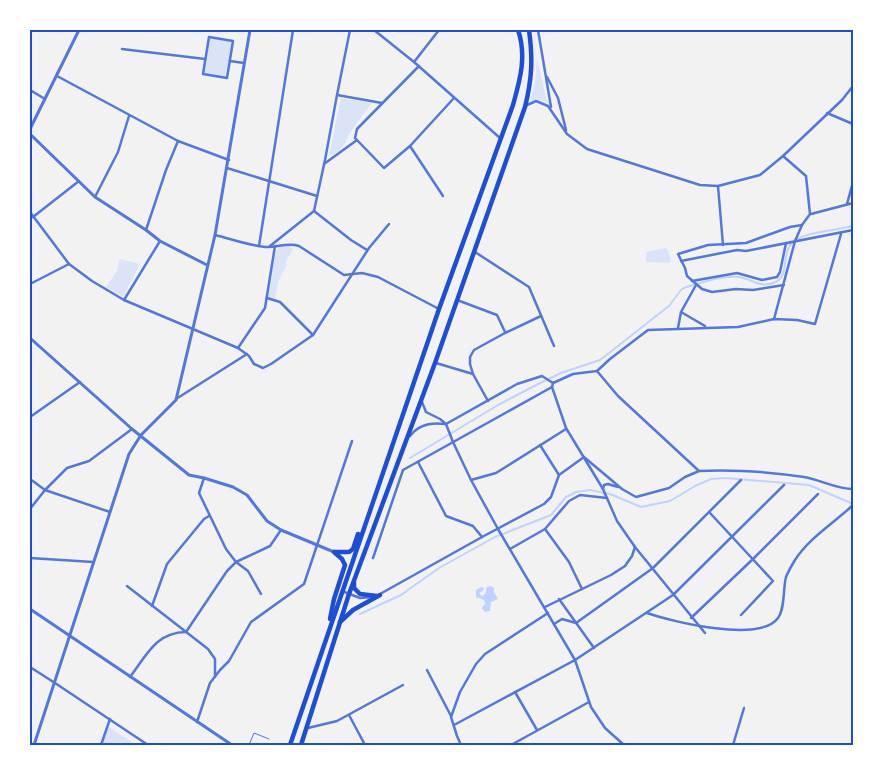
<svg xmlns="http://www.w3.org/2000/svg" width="883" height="775" viewBox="0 0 883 775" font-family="'IBM Plex Sans',sans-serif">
	<rect width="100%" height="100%" fill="#f2f2f2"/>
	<g fill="#dbe4f7">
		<polygon points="209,38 232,42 226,77 204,74"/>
		<polygon points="537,58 546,98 549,103 537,99 530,101 535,82"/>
		<path d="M341,98l31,5c-7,10 -16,20 -22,30 -5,10 -8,20 -21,22z"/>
		<polygon points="281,246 289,246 293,249 285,263 287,264 278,282 275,299 268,297 276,251"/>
		<polygon points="665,248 668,250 671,261 669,263 646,262 646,252"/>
		<polygon points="119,259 140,264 123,297 106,287 117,271"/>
		<polygon points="109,727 136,745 101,745"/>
	</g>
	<polygon fill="#bfd3fe" points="491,586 494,588 494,592 498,599 491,602 490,611 485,612 482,608 485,603 484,600 476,597 476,590 481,587 484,588 483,591 479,593 482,596 485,594 487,587"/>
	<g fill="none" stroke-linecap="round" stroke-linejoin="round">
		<g stroke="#bfd3fe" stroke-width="2">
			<path d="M410,458l88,-53 40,-21 23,-11 39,-13 69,-54 12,-16 5,-3c16,-4 36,-12 53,-10 13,2 22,12 37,5 13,-7 6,-28 15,-38 9,-12 47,-14 62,-18"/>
			<polyline points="360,614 401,595 439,568 495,537 551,515 566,497 576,492 590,490 610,494 641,507 670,501 695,486 711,479 726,478 809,485 853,504"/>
		</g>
		<polyline stroke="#5277de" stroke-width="1" points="249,745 254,733 269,739"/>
		<g stroke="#5277de" stroke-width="2.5">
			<polyline points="374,30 414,62 500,138"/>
			<polyline points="538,30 551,107"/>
			<polygon points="209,37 233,41 227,78 203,74"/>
			<polyline points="122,49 205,59"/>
			<polyline points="230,61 244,63"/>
			<polyline points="414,62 439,30"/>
			<polyline points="419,66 357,129 355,138 384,168 410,146 454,98"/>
			<polyline points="57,76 178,141 229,160"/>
			<polyline points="547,77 558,98 566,130"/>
			<polyline points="30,90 45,99"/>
			<polyline points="337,95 382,103"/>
			<polyline points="525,106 536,101 548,106 567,134 587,149 700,185 718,186 760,175 783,156 842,100 853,86"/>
			<polyline points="827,113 853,124"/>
			<polyline points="410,146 443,196"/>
			<polyline points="324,164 357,140"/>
			<polyline points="227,168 317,196"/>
			<polyline points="718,186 723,245"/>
			<polyline points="95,197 118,152 129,116"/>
			<polyline points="847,204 853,182"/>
			<polyline points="314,211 351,240 367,250"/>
			<polyline points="30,212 69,264 92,281 124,300 238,348 249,356 254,364 263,368 271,364 313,335 369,248 389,224"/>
			<polyline points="811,214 853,203"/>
			<polyline points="33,217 79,181"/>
			<polyline points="146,230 166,170 178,141"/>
			<path d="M215,235c16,4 33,10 50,12 12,1 22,-5 34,-1l45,29 18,-2 16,4 61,32"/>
			<polyline points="259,246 293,30"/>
			<polyline points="270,246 314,211 325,160 337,95 350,30"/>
			<polyline points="475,252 529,287 554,346"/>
			<polyline points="681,261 737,250 746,251 853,230"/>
			<polyline points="692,281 737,273 762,280 777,277 780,272 786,243"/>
			<polyline points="30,284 69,264"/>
			<polyline points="784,285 753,290 736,289 712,292 702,289 687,276 685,268 678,254 708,245 746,243 790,227 802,225"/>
			<polyline points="267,298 280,302 313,335"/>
			<polyline points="124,300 160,241"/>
			<polyline points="457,300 497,315 505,332"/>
			<polyline points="681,312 705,326"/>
			<polyline points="774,319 795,241 802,225 810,214 806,176 783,156"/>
			<polyline points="678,328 681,312 696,285"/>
			<polyline points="238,348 265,308 275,246"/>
			<polyline points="436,363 473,374"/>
			<path d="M597,371l21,25 81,75c34,-2 70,1 105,6 17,3 32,12 49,12"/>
			<polyline points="553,383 573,374 597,371 610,359 648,330 738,327 774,319 797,320 815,324 841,234"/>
			<polyline points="553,383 552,387 566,428 603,489 617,521 635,547 705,633"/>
			<polyline points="176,399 247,354"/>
			<polyline points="488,401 473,374 470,364 470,357 474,350 505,333 541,316"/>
			<polyline points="422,402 426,412 440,419 446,424 453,442 471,480 498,529 575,660 591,707 605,728 624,745"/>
			<polyline points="30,417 80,382"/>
			<polyline points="446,424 517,384 542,376 553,383"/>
			<path d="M410,436c9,-12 21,-14 35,-12"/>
			<polyline points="540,445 559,475"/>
			<polyline points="418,462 446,516 473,526 482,537"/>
			<polyline points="204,478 199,493 226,549 236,562 248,571 261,594"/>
			<polyline points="30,479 45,490 110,512"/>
			<polyline points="471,480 496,473 566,429"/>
			<polyline points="603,489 604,485 608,484 618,487"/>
			<polyline points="30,509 45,490 67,468 89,461 132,429"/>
			<polyline points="710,513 773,581 741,615"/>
			<polyline points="545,529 569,562 582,589"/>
			<polyline points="510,549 545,529 569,501 580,495 607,498"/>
			<polyline points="30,558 93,562"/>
			<polyline points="373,558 403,470 552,387"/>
			<polyline points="127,586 208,649 215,659 215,677"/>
			<polyline points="342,591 360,598 373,597"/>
			<polyline points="380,594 482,537 544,504 551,497 559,475 584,457 622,489 636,497 669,488 685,477 699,471"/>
			<polyline points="559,599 594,648"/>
			<polyline points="152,606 167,564 204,519 209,516"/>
			<polyline points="545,607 611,575 625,566 632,556 635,547"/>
			<path d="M647,613c26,9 113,30 131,5 7,-9 5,-30 8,-41 2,-5 6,-12 9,-17 14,-22 39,-37 58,-55"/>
			<polyline points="691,618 753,559 818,494"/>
			<polyline points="554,624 562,619 576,623 653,568 741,480"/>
			<polyline points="30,667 55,683 148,745"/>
			<polyline points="427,670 451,716"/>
			<path d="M130,677c16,-21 26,-45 56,-45l41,-61 9,-9 34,-16 11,-16"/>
			<polyline points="515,692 537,730"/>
			<polyline points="349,715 365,745"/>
			<polyline points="197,722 210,683 220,670 229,661 251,622 304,584 352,441"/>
			<polyline points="454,725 575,660 673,595 784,485"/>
			<polyline points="308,728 337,721 403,685"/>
			<polyline points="101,745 110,719"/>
			<polyline points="461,745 457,736 451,717 460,692 476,664 485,654 548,613"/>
			<polyline points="511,745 589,702"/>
			<polyline points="733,745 744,708"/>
		</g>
		<g stroke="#5277de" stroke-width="3">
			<polyline points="30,129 79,30"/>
			<polyline points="30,134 95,197 146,230 160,241 207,265"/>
			<polyline points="30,338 132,429 189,475 204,478 233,487 247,495 267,521 281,530 334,552"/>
			<polyline points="30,609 232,745"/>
			<polyline points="34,745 129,454 141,435 176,400 215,235 250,30"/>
		</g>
		<g stroke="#1d4ed8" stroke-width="4.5">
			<polyline points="335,552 349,552 353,549 358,534"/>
			<polyline points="354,582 354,588 360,594 377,596"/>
			<polyline points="330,619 334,599 345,565 342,559 334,552"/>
			<polyline points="340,622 353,610 380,595"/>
			<path d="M290,745l149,-436 74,-204c7,-25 14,-49 5,-75"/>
			<path d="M301,745l48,-151 86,-231 90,-256c7,-28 8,-48 4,-77"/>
		</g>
	</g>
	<rect width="883" height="775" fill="none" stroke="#ffffff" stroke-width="62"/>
	<rect x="31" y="31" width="821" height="713" fill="none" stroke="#1d4ed8" stroke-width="2"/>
</svg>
